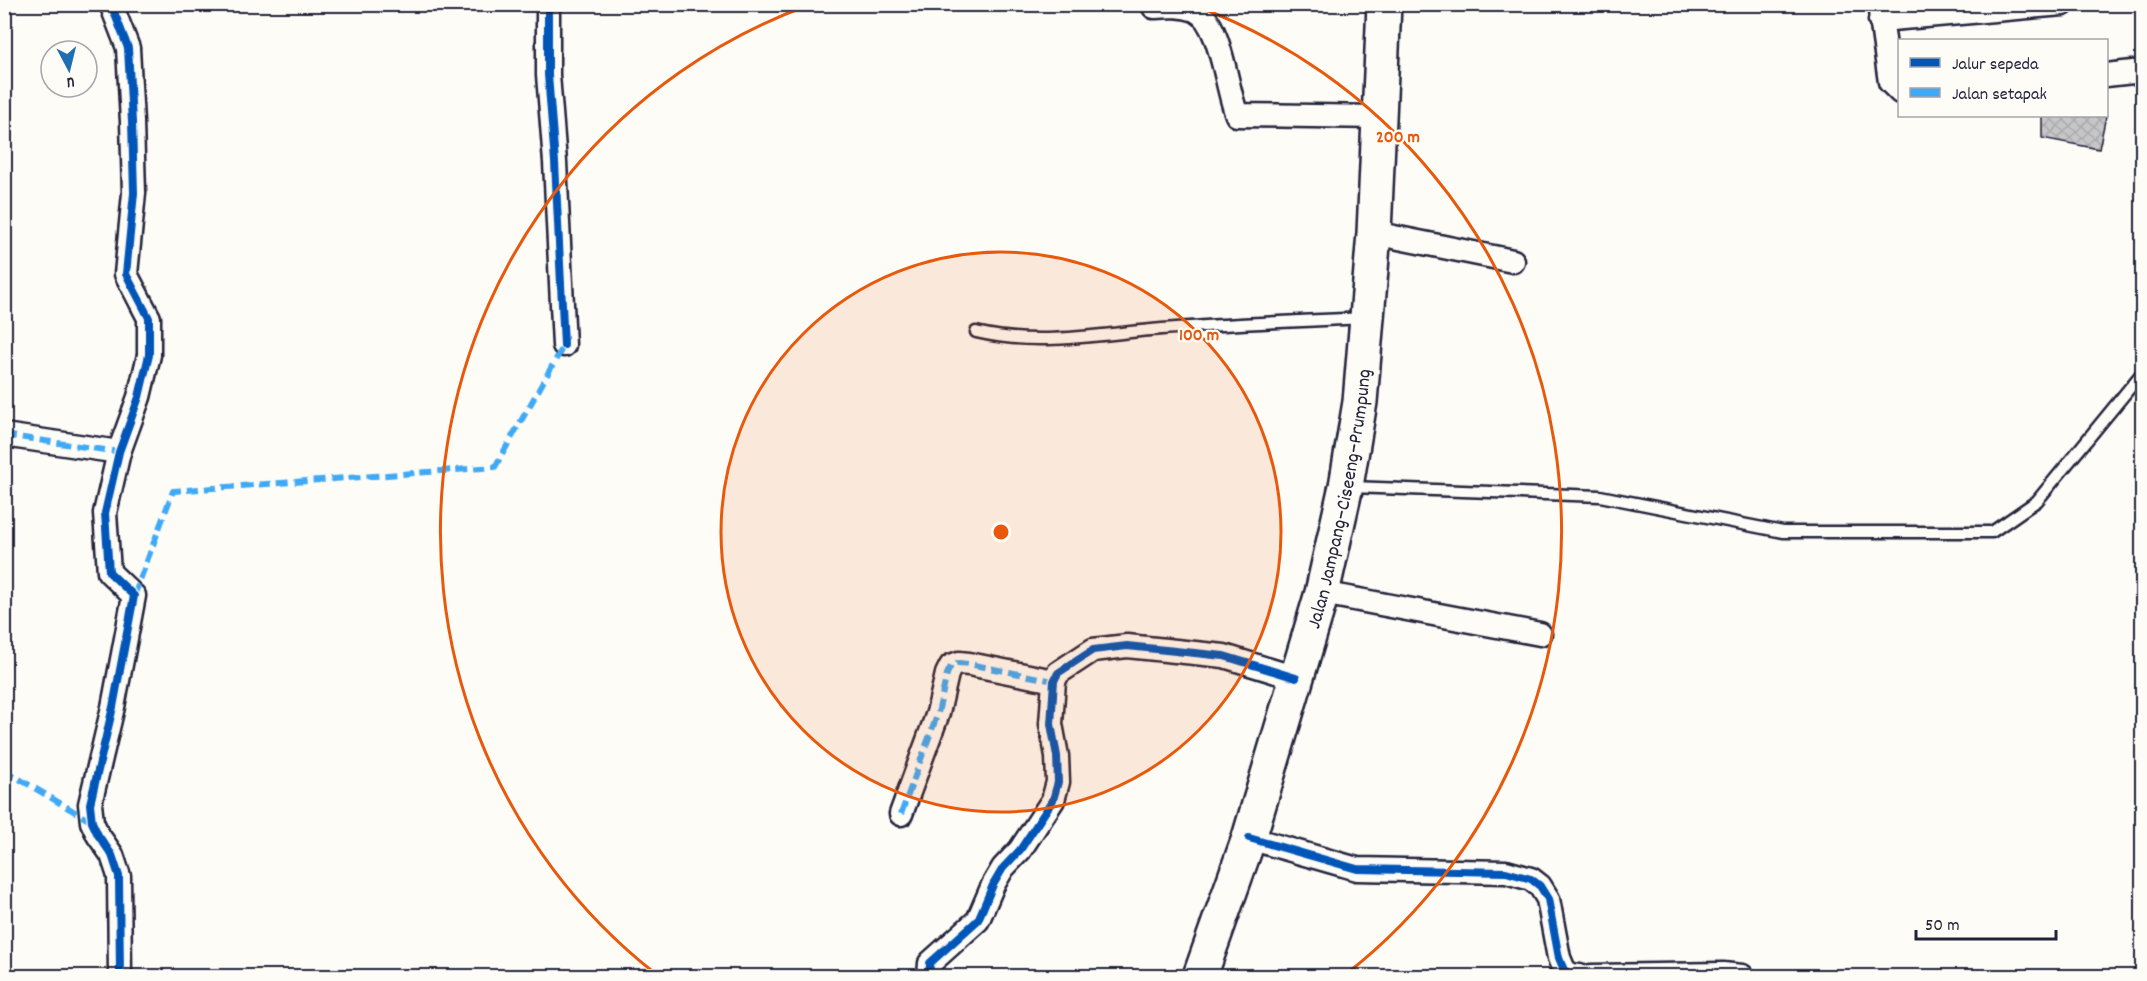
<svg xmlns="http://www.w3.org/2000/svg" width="2147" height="981" viewBox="0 0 2147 981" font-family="Dekko,sans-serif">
	<defs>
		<pattern id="building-cross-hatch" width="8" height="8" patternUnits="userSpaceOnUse" patternTransform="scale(1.5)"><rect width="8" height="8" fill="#c6c6c8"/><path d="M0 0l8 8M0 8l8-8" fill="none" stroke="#aaaaad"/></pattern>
	</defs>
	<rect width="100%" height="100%" fill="#fdfcf7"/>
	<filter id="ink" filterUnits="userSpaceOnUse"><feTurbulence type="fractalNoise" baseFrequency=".0167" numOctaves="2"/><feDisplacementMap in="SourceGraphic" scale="12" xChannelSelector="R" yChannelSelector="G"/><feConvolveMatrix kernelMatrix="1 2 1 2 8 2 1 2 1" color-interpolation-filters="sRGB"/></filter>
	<g filter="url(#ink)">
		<polygon fill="url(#building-cross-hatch)" stroke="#22223b" stroke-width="1.5" points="2042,116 2106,116 2099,149 2042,138"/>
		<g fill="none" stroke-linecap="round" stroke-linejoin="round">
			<g stroke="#22223b" stroke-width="15">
				<g id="service">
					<path d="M976,332c63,15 123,2 186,-3 67,-5 135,-8 202,-11"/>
					<polyline points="1350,487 1600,496 1783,532 1992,532 2037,501 2142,373"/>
				</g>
			</g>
			<g stroke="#22223b" stroke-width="27">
				<g id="minor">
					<polyline points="111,4 128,48 132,122 134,193 126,274 149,318 149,355 139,397 119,452 105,513 109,572 134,596 113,707 90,804 92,822 98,835 112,855 119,876 120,976"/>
					<polyline points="548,4 548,75 555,162 564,345"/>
					<polyline points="1879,4 1890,82 1900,92"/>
					<path d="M1154,7c15,-1 28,-2 41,3 26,11 31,79 42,105l143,2"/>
					<polyline points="1880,20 2063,4"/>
					<polyline points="2106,75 2142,71"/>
					<polyline points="1374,233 1513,261"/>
					<polyline points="4,435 119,452"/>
					<polyline points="1322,593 1540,634"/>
					<polyline points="901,814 938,713 947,674 951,666 959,663 969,664 1054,681"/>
					<polyline points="1249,838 1357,869 1506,872 1531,879 1540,886 1548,899 1559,958 1564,970 1571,975 1579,976"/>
					<polyline points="929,976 930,963 978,920 993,885 1003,868 1020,850 1053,800 1058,782 1057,756 1051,724 1054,681 1058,673 1093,650 1127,646 1224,656 1296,678"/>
					<polyline points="1591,976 1723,974 1742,976"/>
				</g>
			</g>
			<g stroke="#22223b" stroke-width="38">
				<g id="primary">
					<path id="s1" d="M1200,976l49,-138 73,-245 24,-107 14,-84 14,-169 10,-229"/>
				</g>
			</g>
			<use href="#service" stroke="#fdfcf7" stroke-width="10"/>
			<use href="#minor" stroke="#fdfcf7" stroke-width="22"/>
			<use href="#primary" stroke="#fdfcf7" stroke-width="33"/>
			<g stroke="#3fa9f5" stroke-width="6" stroke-dasharray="12 6" stroke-linecap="butt">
				<polyline points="4,435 119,452"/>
				<polyline points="134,596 173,491 495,467 564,345"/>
				<polyline points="4,770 92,822"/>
				<polyline points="901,814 938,713 947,674 951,666 959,663 969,664 1054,681"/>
				<polyline points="1591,976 1723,974 1742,976"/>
			</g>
			<g stroke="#fdfcf7" stroke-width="11">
				<g id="cycleway">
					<polyline points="111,4 128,48 132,122 134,193 126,274 149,318 149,355 139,397 119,452 105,513 109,572 134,596 113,707 90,804 92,822 98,835 112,855 119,876 120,976"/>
					<polyline points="548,4 548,75 555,162 564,345"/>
					<polyline points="1249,838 1357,869 1506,872 1531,879 1540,886 1548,899 1559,958 1564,970 1571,975 1579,976"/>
					<polyline points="929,976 930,963 978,920 993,885 1003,868 1020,850 1053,800 1058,782 1057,756 1051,724 1054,681 1058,673 1093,650 1127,646 1224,656 1296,678"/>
				</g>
			</g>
			<use href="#cycleway" stroke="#0057b8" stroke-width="8"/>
		</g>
	</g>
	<circle cx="1001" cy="532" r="280" fill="#e8590c" fill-opacity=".12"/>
	<g fill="none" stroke="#e8590c" stroke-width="3">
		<circle cx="1001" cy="532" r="280"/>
		<path d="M656 974A561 561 0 0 1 809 5M1193 5A561 561 0 0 1 1346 974"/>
	</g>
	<g text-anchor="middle" stroke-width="4.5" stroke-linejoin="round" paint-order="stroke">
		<g font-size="20" fill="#22223b" stroke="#fdfcf7">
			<text dy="7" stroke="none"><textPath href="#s1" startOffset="498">Jalan Jampang–Ciseeng–Prumpung</textPath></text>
		</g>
	</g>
	<circle cx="1001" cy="532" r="9" fill="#e8590c" stroke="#fdfcf7" stroke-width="3"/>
	<g font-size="18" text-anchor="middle" font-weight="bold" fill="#e8590c" stroke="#fdfcf7" stroke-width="4.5" stroke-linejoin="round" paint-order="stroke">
		<text x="1398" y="142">200 m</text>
		<text x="1199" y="340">100 m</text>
	</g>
	<rect width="2147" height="981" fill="none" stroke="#fdfcf7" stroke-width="24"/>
	<rect x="12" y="12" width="2123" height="957" fill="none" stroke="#22223b" stroke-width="2" filter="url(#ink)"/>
	<rect x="1898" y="39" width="210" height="78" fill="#fdfcf7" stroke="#a5a5ac" stroke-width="1.5"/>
	<rect x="1910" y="58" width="30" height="9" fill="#0057b8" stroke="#a5a5ac" stroke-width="1.5"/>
	<text x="1952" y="69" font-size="18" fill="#22223b">Jalur sepeda</text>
	<rect x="1910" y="88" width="30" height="9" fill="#3fa9f5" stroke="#a5a5ac" stroke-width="1.5"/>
	<text x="1952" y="99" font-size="18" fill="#22223b">Jalan setapak</text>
	<g transform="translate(69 69) rotate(173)"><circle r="28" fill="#fdfcf7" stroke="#a5a5ac" stroke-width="1.5"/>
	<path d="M0-4.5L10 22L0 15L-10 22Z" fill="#1f6fb2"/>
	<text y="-9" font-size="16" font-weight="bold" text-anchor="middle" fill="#22223b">U</text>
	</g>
	<path d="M1916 930v9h140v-9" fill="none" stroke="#22223b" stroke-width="3"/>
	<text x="1925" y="930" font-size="18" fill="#22223b" stroke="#fdfcf7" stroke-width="4.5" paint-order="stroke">50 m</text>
</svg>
